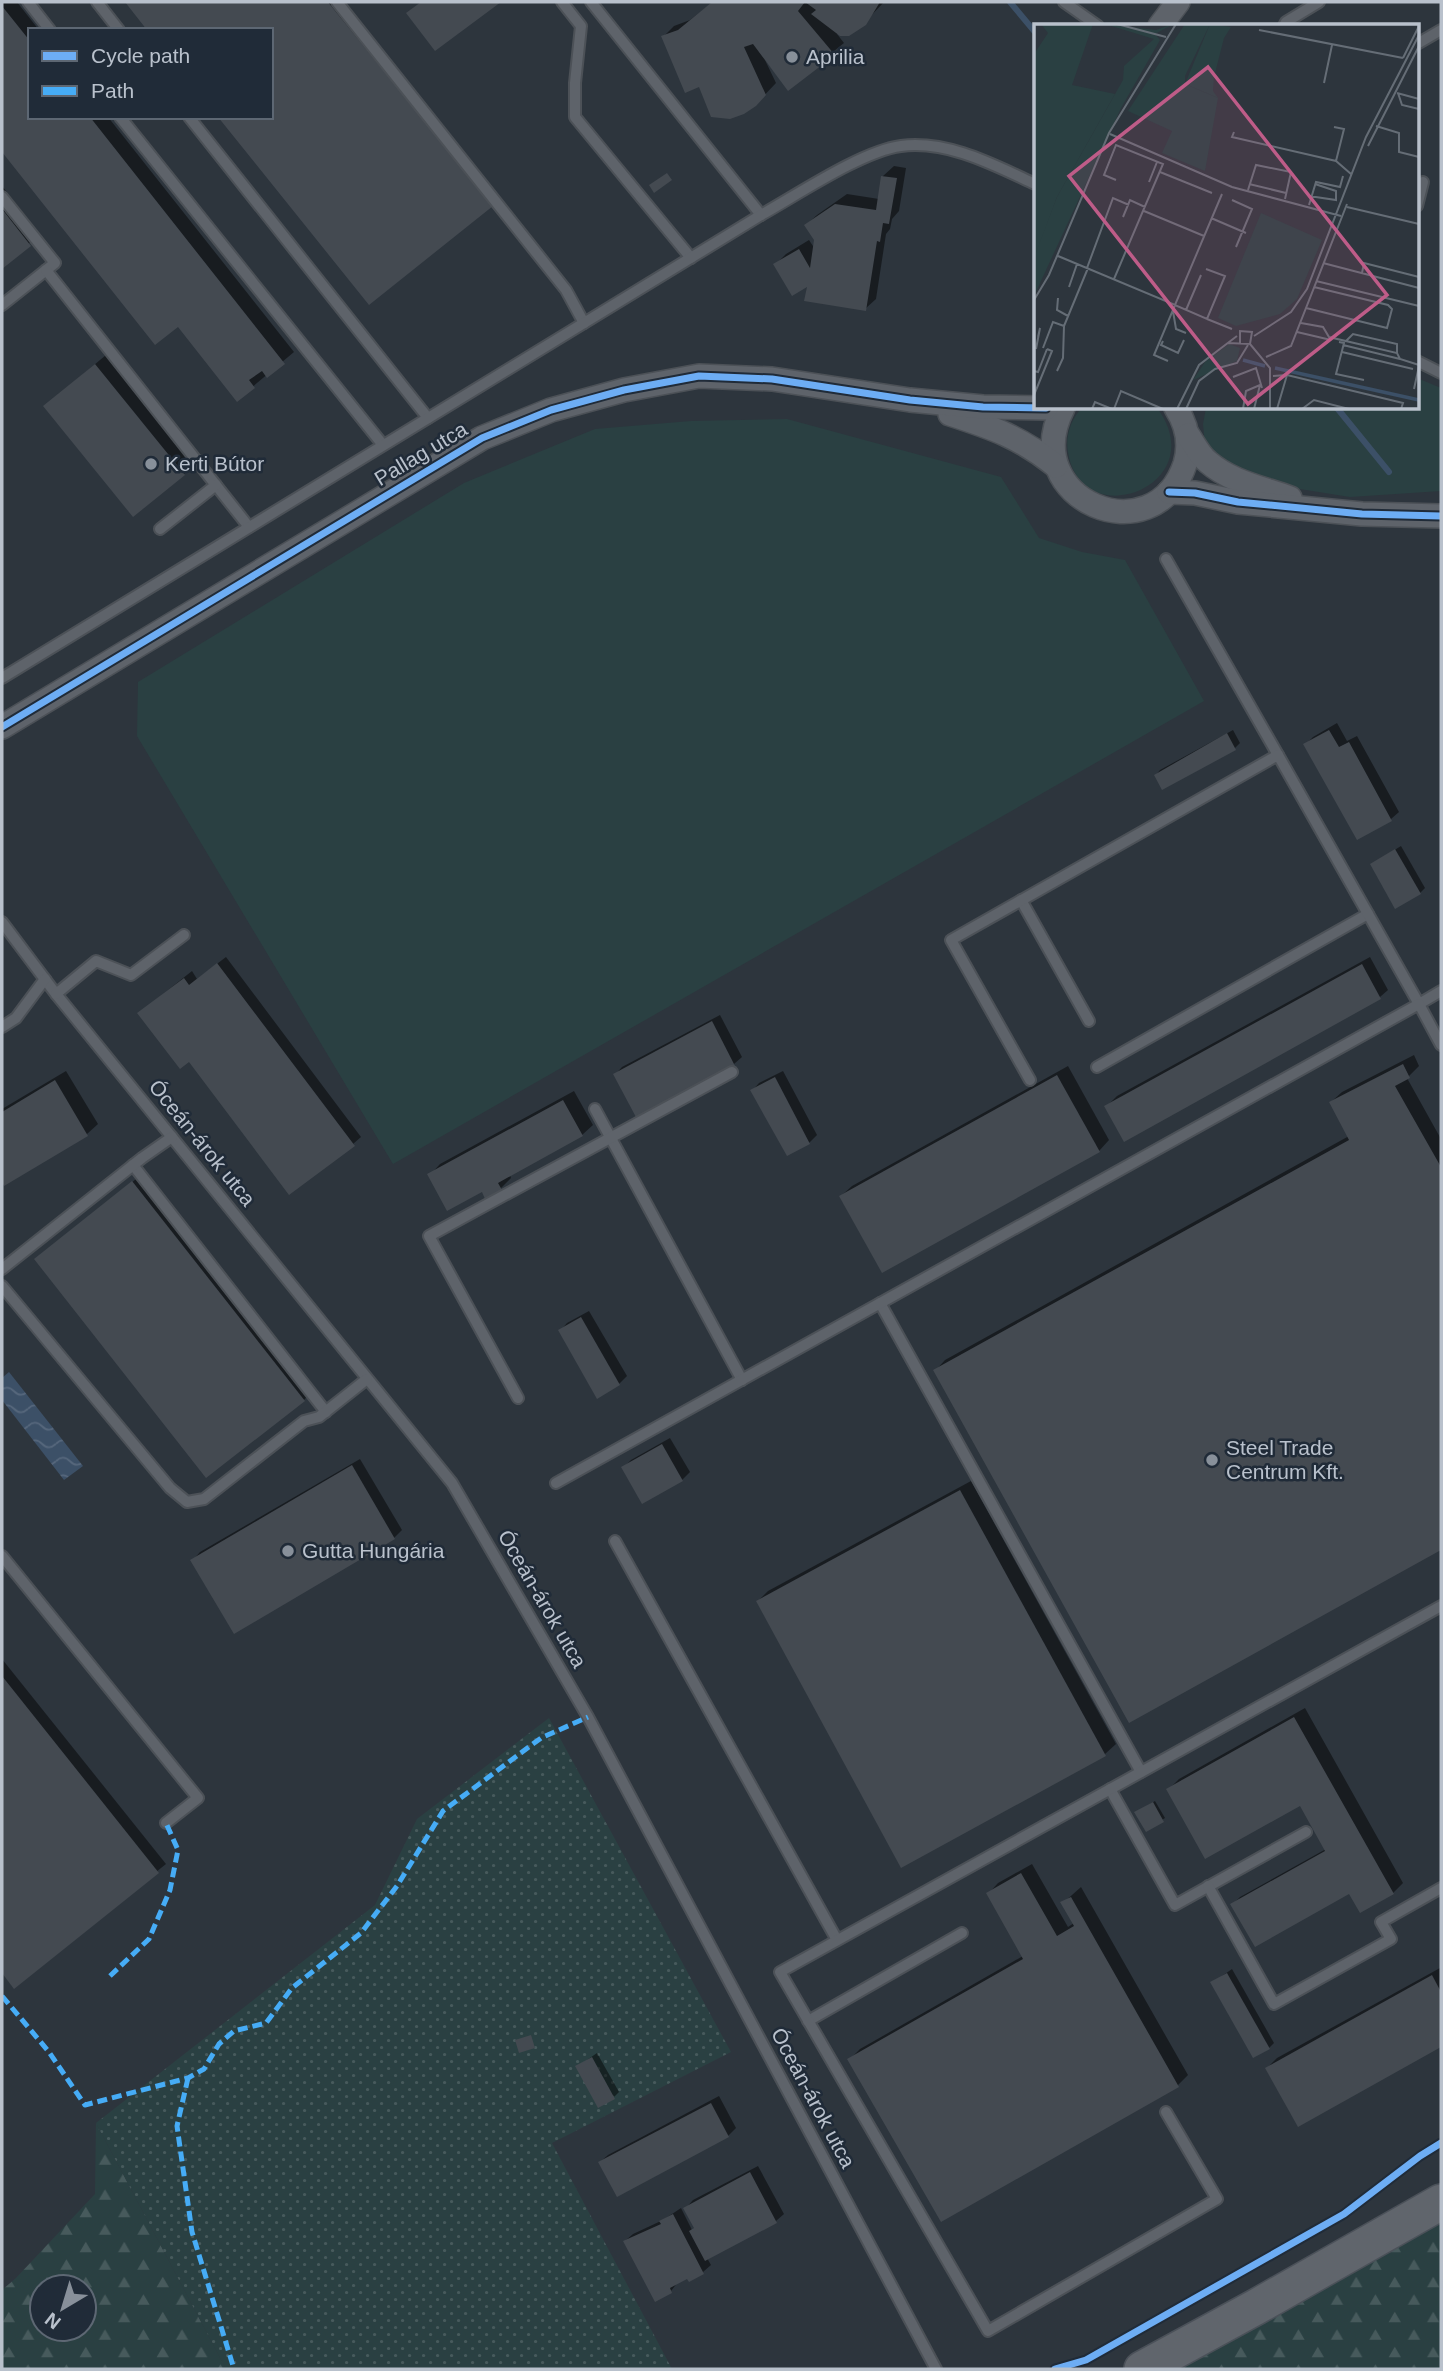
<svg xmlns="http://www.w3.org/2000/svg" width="1443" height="2371" viewBox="0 0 1443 2371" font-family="Arial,sans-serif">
	<defs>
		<pattern id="forest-firs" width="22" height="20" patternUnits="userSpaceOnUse" patternTransform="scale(1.75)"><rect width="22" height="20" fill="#2a4042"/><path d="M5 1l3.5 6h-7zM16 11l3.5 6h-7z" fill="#475a5c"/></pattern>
		<pattern id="garden-dots" width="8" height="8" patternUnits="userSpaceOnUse" patternTransform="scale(1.75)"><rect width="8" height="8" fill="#2a4042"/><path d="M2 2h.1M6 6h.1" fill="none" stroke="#475a5c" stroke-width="1.8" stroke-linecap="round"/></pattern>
		<pattern id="water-waves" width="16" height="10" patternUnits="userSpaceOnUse" patternTransform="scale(1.75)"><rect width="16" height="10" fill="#3c5067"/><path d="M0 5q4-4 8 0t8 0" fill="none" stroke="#56677c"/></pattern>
	</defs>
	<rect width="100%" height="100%" fill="#2d353d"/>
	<g fill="#2a4042">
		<polygon points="1417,378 1441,388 1441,491 1350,497 1262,483 1227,465 1205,445 1203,424 1206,408 1417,408"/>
		<path d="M1082,408l76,1c55,77 -77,127 -90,43 -3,-16 3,-33 14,-44z"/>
		<polygon points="787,419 1001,477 1039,538 1082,552 1125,560 1204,701 393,1164 137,736 138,682 464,483 595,429 691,421"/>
	</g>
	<g fill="url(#forest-firs)" fill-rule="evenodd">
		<path d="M96,2123l130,246h-224v-79l14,-12 79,-84zM42,2287h42v42h-42z"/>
		<polygon points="1441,2205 1441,2369 1139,2369"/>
	</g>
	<polygon fill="url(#garden-dots)" points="549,1718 731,2052 552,2143 672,2369 226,2369 96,2123 375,1905 417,1819"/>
	<polygon fill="url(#water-waves)" points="9,1372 83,1466 64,1480 2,1400 2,1378"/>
	<g fill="#0007">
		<polygon points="2,2 17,2 39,30 30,30 30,117 108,117 294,352 238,399 178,324 155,343 2,149"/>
		<polygon points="127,2 342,2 499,198 492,205 271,117 271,30 150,30"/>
		<polygon points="713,2 884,2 864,23 849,34 837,34 844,43 788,88 765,60 776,83 755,105 700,85 663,37 674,26 690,20"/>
		<polygon points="894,166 906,168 899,211 892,219 890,229 886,234 876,299 865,309 809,284 775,265 786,254 809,240 815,249 816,239 806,225 817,215 847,194 879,199 883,176"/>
		<polygon points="2,186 40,234 2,267"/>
		<polygon points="106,355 194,463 184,474 45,406"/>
		<polygon points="1337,723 1347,741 1357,736 1399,812 1391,819 1357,838 1306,744 1313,737"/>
		<polygon points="1233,730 1240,743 1235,748 1163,788 1156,775 1160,770"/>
		<polygon points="1401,846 1425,888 1420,893 1372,864"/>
		<polygon points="226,957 361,1137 353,1144 189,1060 139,1013 192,971 197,979"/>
		<polygon points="1370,957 1388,990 1380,997 1124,1139 1106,1107 1117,1096"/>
		<polygon points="720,1015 742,1057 734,1064 637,1116 615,1075 622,1067"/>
		<polygon points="1414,1055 1419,1066 1407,1078 1441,1139 1441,1548 1130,1720 935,1371 945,1360 1349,1136 1331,1102 1342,1092"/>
		<polygon points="1068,1066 1109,1140 1099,1151 841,1196 852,1186"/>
		<polygon points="66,1071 98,1124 87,1134 5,1184 2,1179 2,1109"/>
		<polygon points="783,1071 817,1135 809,1143 788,1154 752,1091 759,1083"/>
		<polygon points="574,1091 593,1125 582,1135 510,1175 511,1178 501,1188 486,1196 482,1190 430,1175 440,1164"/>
		<polygon points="141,1175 311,1392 304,1400 36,1259"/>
		<polygon points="589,1311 627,1376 619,1384 560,1331 567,1323"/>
		<polygon points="670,1438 690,1472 682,1480 623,1468 631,1460"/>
		<polygon points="360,1459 402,1530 394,1538 193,1560 200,1552"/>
		<polygon points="971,1481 1116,1744 1105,1754 902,1865 758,1601 768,1591"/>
		<polygon points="2,1659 166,1864 14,1986 2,1970"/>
		<polygon points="1305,1708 1403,1883 1393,1893 1350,1891 1233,1904 1240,1897 1326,1849 1301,1803 1168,1790 1179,1779"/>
		<polygon points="1155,1801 1165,1818 1146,1830 1138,1811"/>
		<polygon points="1032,1864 1068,1927 1074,1923 1063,1903 1081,1887 1188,2075 1178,2085 850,2059 860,2049 1023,1956 988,1894 998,1883"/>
		<polygon points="1440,1968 1441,2045 1299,2125 1267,2068 1277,2058"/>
		<polygon points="1232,1969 1274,2043 1269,2048 1212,1983"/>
		<polygon points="597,2053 619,2092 614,2097 577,2067"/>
		<polygon points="719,2096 736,2128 728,2136 600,2162 608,2155"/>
		<polygon points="758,2166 784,2214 776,2221 707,2258 711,2265 703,2272 690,2280 688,2277 678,2282 671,2291 625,2241 633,2234 663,2220 681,2208 692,2230 696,2227 686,2208 693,2200"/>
	</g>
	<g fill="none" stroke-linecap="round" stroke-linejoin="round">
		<g stroke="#3c5067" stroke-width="6">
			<polyline points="1010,2 1035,32"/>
			<polyline points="1337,408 1389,472"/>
		</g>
	</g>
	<g fill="#444a51">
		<polygon points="125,2 328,2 493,206 369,305 218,117 271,117 271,30 147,30"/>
		<polygon points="421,2 501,2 435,51 406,13"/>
		<polygon points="712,2 880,2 866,25 849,36 840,36 811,14 816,10 805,2 798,11 835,55 788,91 753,44 744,47 766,95 756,106 744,114 730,119 711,117 699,87 685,93 661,36 678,30"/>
		<polygon points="2,6 30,41 30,117 90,117 285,364 267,378 262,371 249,380 255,388 237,402 178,327 155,345 2,152"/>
		<polygon points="667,173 672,180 654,193 649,185"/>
		<polygon points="881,176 897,178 889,224 883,223 880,242 877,241 866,311 804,301 807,287 792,296 773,264 799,249 810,268 814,240 804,225 835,204 876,210"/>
		<polygon points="2,209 31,246 2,269"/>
		<polygon points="95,364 185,475 133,517 43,406"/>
		<polygon points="1329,730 1339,747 1349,742 1392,821 1357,840 1303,744"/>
		<polygon points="1227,733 1236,750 1162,790 1154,775"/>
		<polygon points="1395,849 1421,894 1395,909 1370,864"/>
		<polygon points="217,963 355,1146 289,1195 189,1062 180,1069 137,1013 184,978 189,985"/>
		<polygon points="1362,964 1381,999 1124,1142 1104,1106"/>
		<polygon points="712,1021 735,1066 637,1119 613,1074"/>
		<polygon points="1403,1064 1410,1078 1395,1086 1441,1167 1441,1550 1129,1723 933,1370 1349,1140 1329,1102"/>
		<polygon points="1057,1075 1100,1152 882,1273 839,1196"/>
		<polygon points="775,1077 810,1144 787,1156 750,1090"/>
		<polygon points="55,1080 88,1136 4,1186 2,1182 2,1112"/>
		<polygon points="563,1100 583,1136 498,1183 502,1190 485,1199 482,1192 447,1211 427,1174"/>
		<polygon points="132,1181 305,1401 206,1478 34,1259"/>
		<polygon points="581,1317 620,1385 597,1399 558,1330"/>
		<polygon points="662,1444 683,1481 642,1504 621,1467"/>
		<polygon points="352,1465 395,1539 234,1634 190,1560"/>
		<polygon points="960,1490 1106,1756 901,1868 756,1601"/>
		<polygon points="2,1676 159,1873 14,1989 2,1973"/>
		<polygon points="1294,1717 1394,1894 1360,1913 1349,1894 1255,1947 1230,1904 1325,1851 1300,1806 1205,1859 1166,1789"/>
		<polygon points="1153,1802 1164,1822 1146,1832 1134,1812"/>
		<polygon points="1021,1873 1057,1936 1074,1926 1060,1902 1071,1897 1179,2087 941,2222 847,2059 1023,1959 986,1893"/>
		<polygon points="1227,1973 1270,2049 1253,2058 1210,1982"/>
		<polygon points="1432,1975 1441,1992 1441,2047 1298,2127 1265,2068"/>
		<polygon points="531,2035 535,2048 519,2053 515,2040"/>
		<polygon points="592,2057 615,2099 598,2108 575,2066"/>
		<polygon points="711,2103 729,2137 617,2197 598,2162"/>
		<polygon points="750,2172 777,2223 705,2261 689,2231 694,2228 683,2208"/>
		<polygon points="673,2214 704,2274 689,2282 687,2279 670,2288 672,2293 655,2302 623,2241 661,2224 659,2221"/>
	</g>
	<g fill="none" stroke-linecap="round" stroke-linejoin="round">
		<g stroke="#4c5157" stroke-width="14">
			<g id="lane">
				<polyline points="28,2 50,30"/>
				<polyline points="97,2 119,30"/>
				<polyline points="337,2 566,290 584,323"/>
				<polyline points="562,2 581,26 575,83 575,117 691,258"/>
				<polyline points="591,2 761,215"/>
				<polyline points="1064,2 1098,26"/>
				<polyline points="1284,26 1286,22 1319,2"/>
				<polyline points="1417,44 1441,30"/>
				<polyline points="120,117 383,445"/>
				<polyline points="189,117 428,418"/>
				<polyline points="2,197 55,263 2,305"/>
				<polyline points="1417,206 1423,182"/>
				<polyline points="46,270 249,527"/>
				<polyline points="1417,361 1441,373"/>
				<polyline points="160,529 216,485"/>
				<polyline points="1166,559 1278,755"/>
				<path d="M2,678l759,-463c36,-20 101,-64 140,-69 47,-6 93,19 134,38"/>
				<polyline points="1021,900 1089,1021"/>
				<polyline points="2,922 56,994 452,1483 588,1717 936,2369"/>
				<polyline points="56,994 96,961 131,975 184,935"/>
				<polyline points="2,1027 16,1018 45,979"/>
				<polyline points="1097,1067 1368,914"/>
				<polyline points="1030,1080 951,940 1278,755 1419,1004 1441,991"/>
				<polyline points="595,1109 742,1380"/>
				<polyline points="133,1165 326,1412"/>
				<polyline points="2,1269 142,1158 172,1137"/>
				<polyline points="2,1286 170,1488 187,1502 204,1499 304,1421 319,1417 367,1379"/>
				<polyline points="880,1303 1141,1772"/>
				<polyline points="518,1398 429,1236 732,1072"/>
				<polyline points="556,1483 1419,1004 1441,1045"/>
				<polyline points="615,1541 837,1940"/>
				<polyline points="2,1556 198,1798 166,1823"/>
				<polyline points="1110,1789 1175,1905 1306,1832"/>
				<polyline points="1208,1886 1274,2004 1391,1939 1381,1922 1441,1888"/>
				<polyline points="808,2021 962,1933"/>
				<polyline points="1166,2112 1217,2199 988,2331 780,1972 1441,1606"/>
			</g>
		</g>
		<g stroke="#4c5157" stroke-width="26">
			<g id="street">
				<polyline points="1160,26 1178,2"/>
				<path d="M1063,408c-47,92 91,149 122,56 6,-20 2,-39 -9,-56"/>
				<path d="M950,414c43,14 70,23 106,52"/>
				<path d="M1188,435c6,9 12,21 20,27 23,20 55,26 82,36"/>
				<polyline points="1169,492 1195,493 1238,502 1362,514 1441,516"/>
				<polyline points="2,727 482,438 551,410 624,390 699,376 772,379 910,400 983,407 1046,408"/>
			</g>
		</g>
		<g stroke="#4b5159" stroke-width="38">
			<polyline id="primary" points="1142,2369 1256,2307 1441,2202"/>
		</g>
		<use href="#lane" stroke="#5e636a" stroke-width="10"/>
		<use href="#street" stroke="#5e636a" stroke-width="23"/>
		<use href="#primary" stroke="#60656c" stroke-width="35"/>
		<g stroke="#46acf6" stroke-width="5" stroke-dasharray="10 5" stroke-linecap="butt">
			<polyline points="110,1976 149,1939 170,1890 178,1850 166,1823"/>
			<polyline points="2,1996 49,2052 85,2105 188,2078 204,2069 219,2044 234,2031 266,2023 292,1988 361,1933 397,1886 443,1811 541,1738 588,1717"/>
			<polyline points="188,2078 177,2126 192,2232 234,2369"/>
		</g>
		<g stroke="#202b38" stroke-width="11">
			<g id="cycleway">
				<polyline points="1169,492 1195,493 1238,502 1362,514 1441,516"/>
				<polyline points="2,727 482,438 551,410 624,390 699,376 772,379 910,400 983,407 1046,408"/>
				<polyline points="1055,2369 1086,2360 1344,2214 1420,2156 1441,2143"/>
			</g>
		</g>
		<use href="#cycleway" stroke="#6dadf4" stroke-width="7"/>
	</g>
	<g fill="#88909a" stroke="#202b38" stroke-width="2.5">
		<circle cx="792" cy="57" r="7"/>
		<circle cx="151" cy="464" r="7"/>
		<circle cx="1212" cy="1460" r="7"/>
		<circle cx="288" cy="1551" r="7"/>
	</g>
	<g text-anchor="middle" stroke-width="5" stroke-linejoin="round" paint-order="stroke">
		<g font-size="21" fill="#b9c1cc" stroke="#202b38" text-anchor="start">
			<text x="806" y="64">Aprilia</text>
			<text x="165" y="471">Kerti Bútor</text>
			<text x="1226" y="1455">Steel Trade<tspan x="1226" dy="24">Centrum Kft.</tspan></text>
			<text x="302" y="1558">Gutta Hungária</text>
		</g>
		<g font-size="21" fill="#b9c1cc" stroke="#202b38">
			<text transform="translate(421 454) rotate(-31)" y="7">Pallag utca</text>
			<text transform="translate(202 1143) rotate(51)" y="7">Óceán-árok utca</text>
			<text transform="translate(542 1599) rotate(60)" y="7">Óceán-árok utca</text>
			<text transform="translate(813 2098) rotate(62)" y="7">Óceán-árok utca</text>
		</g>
	</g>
	<g transform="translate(1034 24)">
		<rect width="385" height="385" fill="#2d353d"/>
		<path d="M7,0h52l-21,61 43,9 -58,103 -23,63v-206l14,-21zM227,189l61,27 -25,59 -17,15 -44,12 -18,-8zM195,320l11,4 -3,13 -44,19 12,-18z" fill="#2a4042"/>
		<path d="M71,0l51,6 17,-6 -18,10 5,6 -39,68 -87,188 2,-44 21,-55 66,-117 1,-14 30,-27zM176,0l21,3 -7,11 -10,39 -1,14 5,7 -33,-14z" fill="#2a4042"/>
		<path d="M151,0h25l-25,52v8l33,14 -13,73 -43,-18 10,-22 -44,-20z" fill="#2a4042"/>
		<path fill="none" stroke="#3c5067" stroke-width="3.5" d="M209,336l22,6M241,344l144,32"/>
		<path fill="none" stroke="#656d76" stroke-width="2" d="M83,0l49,13M225,6l144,28M369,34l16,-32M290,59l8,-38M363,69l22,6M364,69l4,12 17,4M342,102l23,7v19l20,5M300,103l10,2 -8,32M200,108l-2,5 104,24 15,13M76,110l122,53 109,29M334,122l51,-100M126,148l52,21M115,158l8,-20M215,160l37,9M214,166l8,-25 35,7 -6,27M275,172l27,4v-9l-21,-7M198,176l20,9 -16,38M275,181l7,-23 24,5 3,-11M313,183l72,17M110,187l60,25M89,193l7,-17 15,7M177,194l35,15M24,232l117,49 47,-111M289,239l96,25M53,244l26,-70 16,7M328,249l2,-10 55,14M80,255l49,-115 -47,-19 -12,30 12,5M282,257l103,25M35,263l8,-23M24,274l-1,12 11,6M0,276l15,-25 60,-142 67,-109M272,284l81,20 5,-19 -4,-4 -74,-18M152,286l15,-35M139,287l3,18 10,4M173,295l25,10M267,299l22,4 6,10 68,16 3,6 19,6M263,308l34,8M220,312l37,-24 16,-23 59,-152 53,-102M129,317l-2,4 17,8 6,-13M312,317l7,-7 44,10v9M305,318l5,1 -8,31 28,6M194,319l22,1 2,-12 -12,-1v12M216,320l20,24v41M309,321l57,14M9,324l10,-26 11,4M2,325l4,-21 -2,9M308,328l71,17M232,333l25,-11 56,-142M134,337l-14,-6 21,-50 32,14 18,-43 -19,-7M0,347l4,1 9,-23M23,347l6,-13 1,-32 24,-58M239,352l14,-1 116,28 -2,6M199,353l23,-9 6,20M380,365l5,-23M0,371l18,-44 -5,-2M58,385l3,-7 17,7M80,385l7,-18 42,18M143,385l22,-44 38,-29M152,385l13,-28 16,-12 22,-6 11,-18M209,385l3,-18 14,-6 -6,24M243,385l10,-34M268,385l12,-9 35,9"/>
		<path fill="#be5c88" fill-opacity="0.15" stroke="#be5c88" stroke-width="3.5" d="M174,43l179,228 -139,109 -179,-228z"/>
		<rect width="385" height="385" fill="none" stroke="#b9c1cc" stroke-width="3.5"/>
	</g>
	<rect width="1443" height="2371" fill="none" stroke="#b9c1cc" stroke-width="7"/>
	<rect x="28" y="28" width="245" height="91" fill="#202b38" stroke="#5d6773" stroke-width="2"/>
	<rect x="42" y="51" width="35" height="10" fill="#6dadf4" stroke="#5d6773" stroke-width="2"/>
	<text x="91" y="63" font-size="21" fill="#b9c1cc">Cycle path</text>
	<rect x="42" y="86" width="35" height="10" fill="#46acf6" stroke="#5d6773" stroke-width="2"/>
	<text x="91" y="98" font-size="21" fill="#b9c1cc">Path</text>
	<g transform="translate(63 2308) rotate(218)"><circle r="33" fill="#202b38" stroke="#5d6773" stroke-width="2"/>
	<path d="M0-5L12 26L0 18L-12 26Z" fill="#88909a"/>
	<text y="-10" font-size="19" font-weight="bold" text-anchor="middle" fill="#b9c1cc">N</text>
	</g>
</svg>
